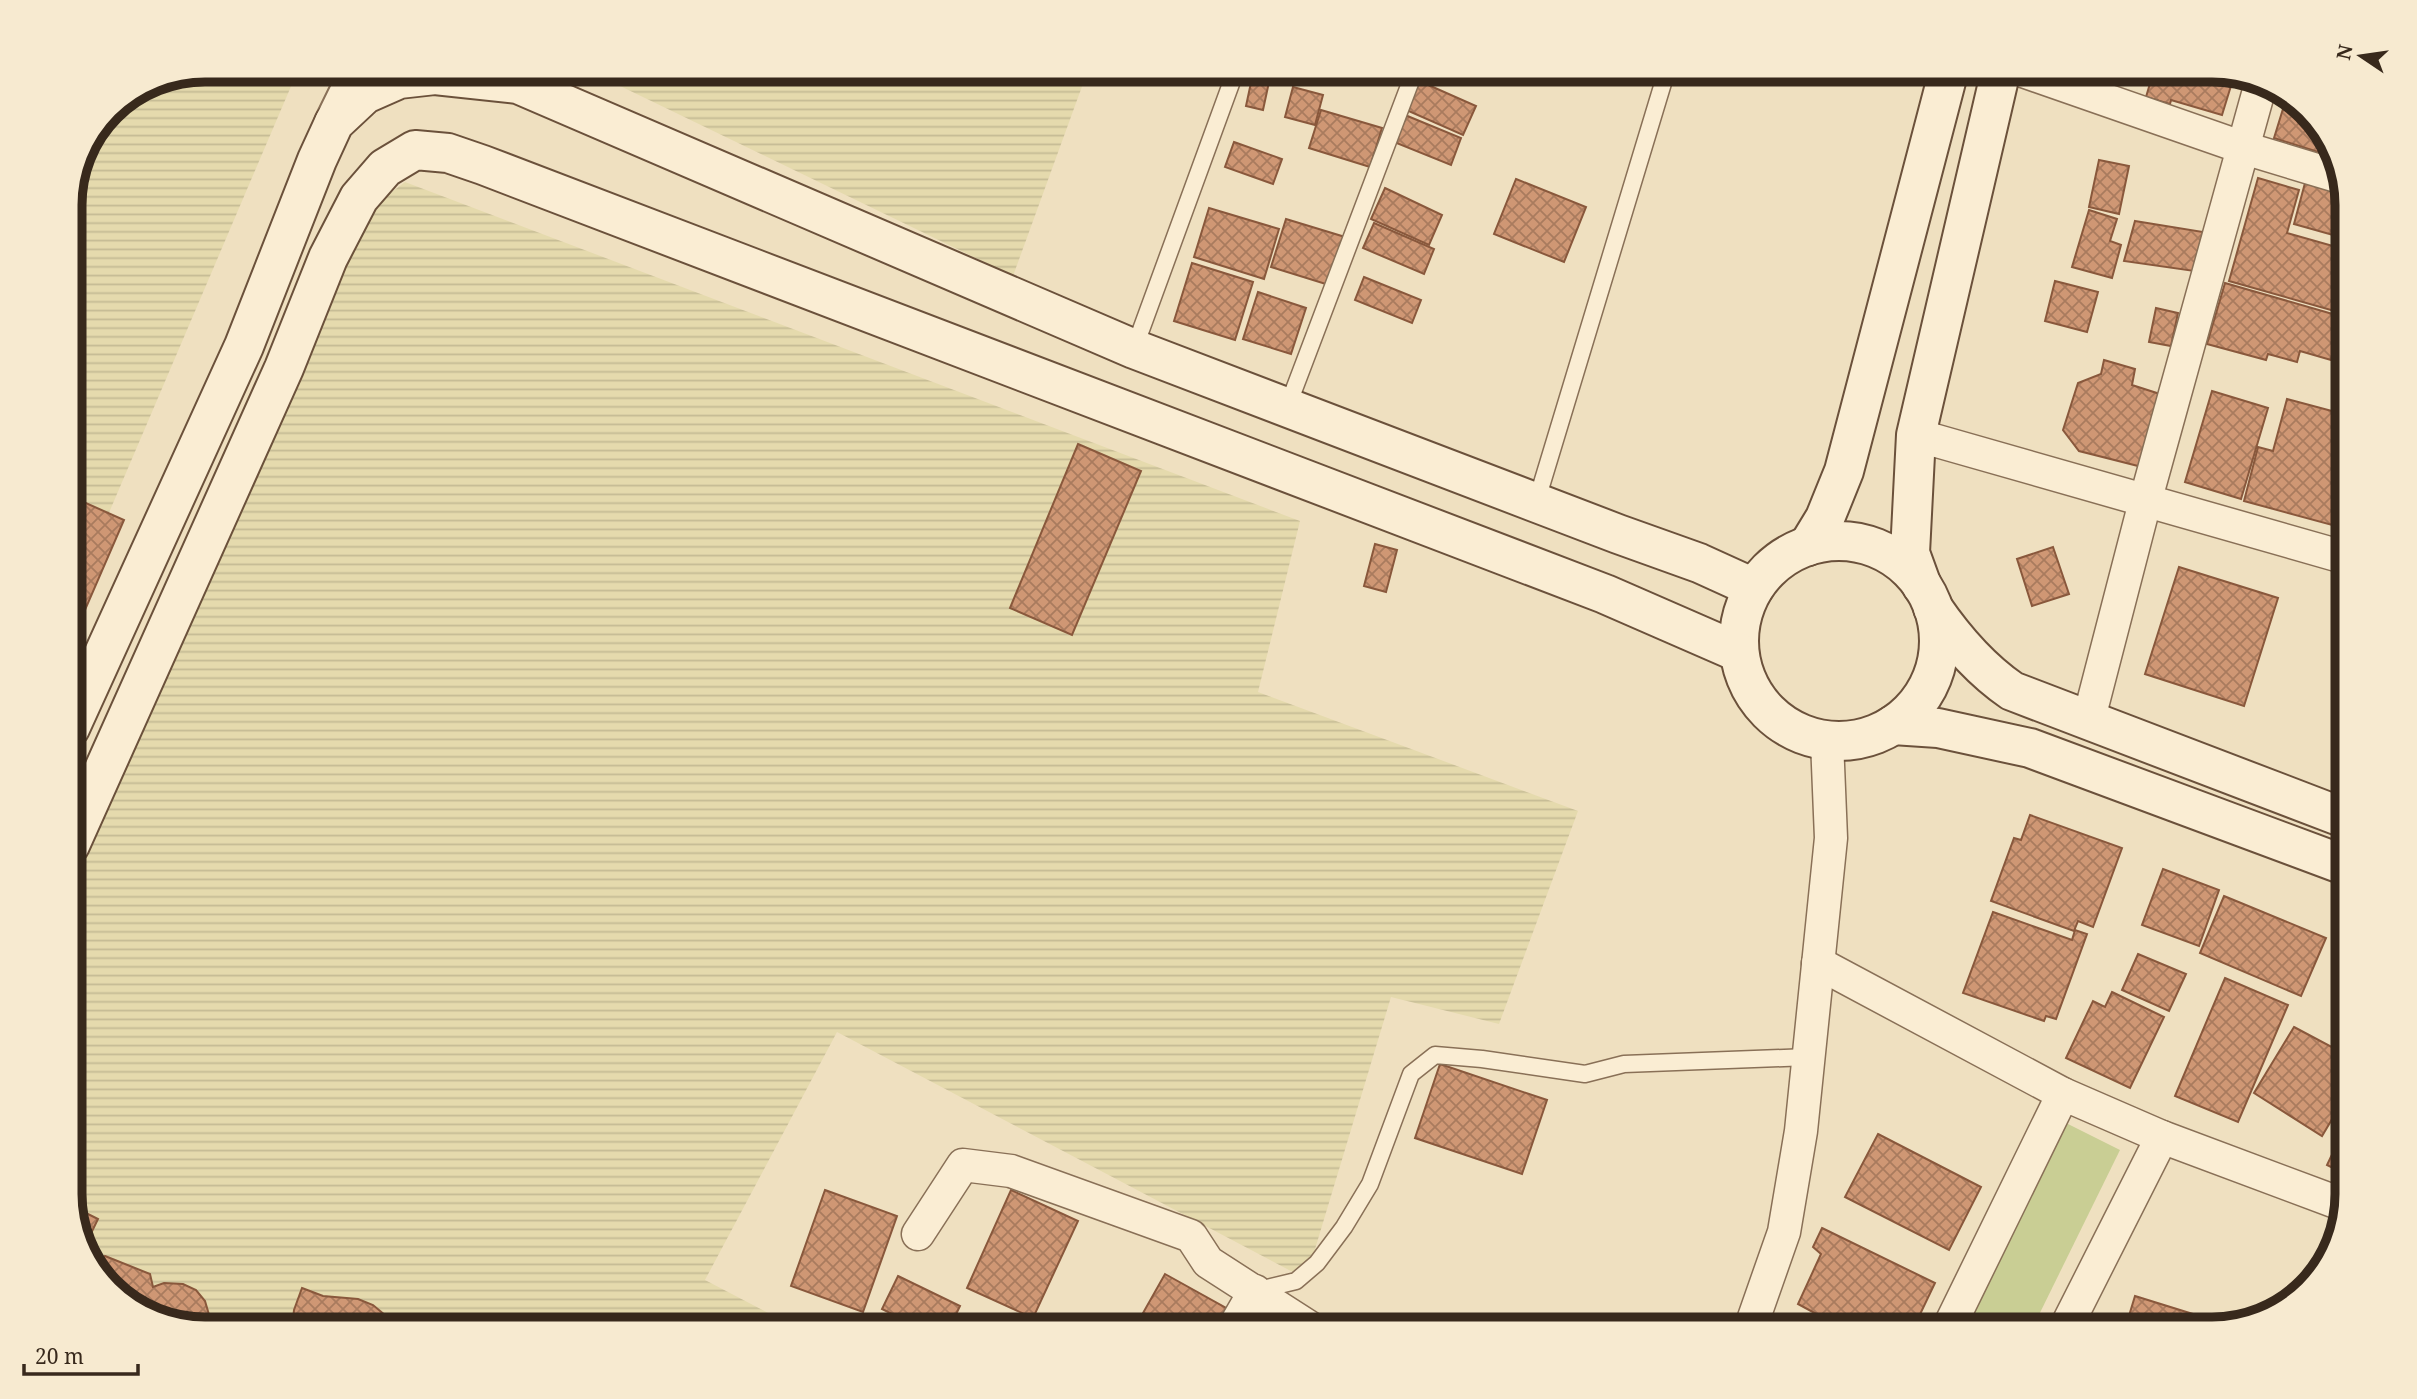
<svg xmlns="http://www.w3.org/2000/svg" width="2417" height="1399" viewBox="0 0 2417 1399" font-family="'Noto Serif',serif">
	<defs>
		<pattern id="farmland-rules" width="6" height="5" patternUnits="userSpaceOnUse" patternTransform="scale(1.75)"><rect width="6" height="5" fill="#e5daad"/><path d="M0 2.5h6" fill="none" stroke="#c5bb94"/></pattern>
		<pattern id="building-cross-hatch" width="8" height="8" patternUnits="userSpaceOnUse" patternTransform="scale(1.75)"><rect width="8" height="8" fill="#cf9774"/><path d="M0 0l8 8M0 8l8-8" fill="none" stroke="#a97b5e"/></pattern>
	</defs>
	<rect width="100%" height="100%" fill="#efe0c0"/>
	<g fill="url(#farmland-rules)">
		<polygon points="206,70 298,70 70,604 70,197 80,153 110,109 154,80"/>
		<polygon points="587,70 1088,70 1013,276"/>
		<polygon points="405,182 1300,521 1258,692 1578,811 1499,1024 1391,997 1306,1279 837,1032 705,1280 799,1329 206,1329 138,1311 88,1261 70,1202 70,865 375,205"/>
	</g>
	<polygon fill="#c9ce94" points="2058,1119 2120,1150 2032,1329 1955,1329"/>
	<g fill="url(#building-cross-hatch)" stroke="#89583c" stroke-width="2">
		<polygon points="1444,70 1469,70 1465,81 1443,73"/>
		<polygon points="2154,70 2211,70 2234,76 2222,115 2171,100 2170,104 2146,97"/>
		<polygon points="1252,78 1269,82 1263,110 1246,106"/>
		<polygon points="1417,80 1476,106 1463,135 1404,109"/>
		<polygon points="1293,87 1323,95 1315,125 1285,117"/>
		<polygon points="2287,96 2329,138 2334,157 2274,138"/>
		<polygon points="1321,110 1382,128 1370,167 1309,148"/>
		<polygon points="1405,115 1461,138 1451,165 1394,142"/>
		<polygon points="1234,142 1282,159 1273,184 1225,167"/>
		<polygon points="2099,160 2129,166 2119,214 2089,207"/>
		<polygon points="2258,178 2299,190 2287,233 2347,250 2347,283 2338,312 2229,281"/>
		<polygon points="1516,179 1586,207 1564,262 1494,234"/>
		<polygon points="2305,183 2346,195 2347,239 2294,224"/>
		<polygon points="1385,188 1442,215 1429,245 1371,219"/>
		<polygon points="1209,208 1279,229 1264,279 1194,257"/>
		<polygon points="2089,210 2117,219 2110,241 2121,245 2112,278 2072,267"/>
		<polygon points="1286,219 1345,237 1329,285 1271,267"/>
		<polygon points="2135,221 2203,232 2194,271 2124,261"/>
		<polygon points="1374,223 1434,249 1424,274 1363,248"/>
		<polygon points="1192,263 1253,282 1235,340 1174,321"/>
		<polygon points="1364,277 1421,300 1412,323 1355,300"/>
		<polygon points="2055,281 2098,292 2087,332 2045,321"/>
		<polygon points="2225,283 2343,317 2331,360 2300,351 2297,362 2268,354 2266,360 2207,344"/>
		<polygon points="1258,292 1306,308 1291,354 1243,339"/>
		<polygon points="2156,308 2178,313 2171,346 2149,342"/>
		<polygon points="2104,360 2135,369 2132,385 2163,395 2142,467 2079,451 2063,430 2078,383 2101,374"/>
		<polygon points="2212,391 2268,408 2241,499 2185,482"/>
		<polygon points="2287,399 2347,415 2347,529 2244,501 2258,447 2273,451"/>
		<polygon points="1078,444 1141,471 1072,635 1010,608"/>
		<polygon points="70,496 124,520 85,610 70,603"/>
		<polygon points="1375,544 1397,550 1386,592 1364,586"/>
		<polygon points="2053,547 2069,594 2032,606 2017,559"/>
		<polygon points="2179,567 2278,598 2244,706 2145,674"/>
		<polygon points="2030,815 2122,848 2093,927 2078,921 2074,931 1991,901 2014,838 2021,840"/>
		<polygon points="2163,869 2219,890 2199,946 2142,925"/>
		<polygon points="2224,896 2326,938 2301,996 2200,953"/>
		<polygon points="1993,912 2072,940 2075,930 2087,934 2056,1019 2046,1016 2044,1021 1963,993"/>
		<polygon points="2138,954 2186,974 2169,1011 2122,990"/>
		<polygon points="2225,978 2288,1005 2238,1122 2175,1096"/>
		<polygon points="2112,992 2164,1017 2130,1088 2066,1058 2093,1001 2105,1007"/>
		<polygon points="2294,1027 2347,1055 2347,1094 2322,1136 2254,1093"/>
		<polygon points="1440,1064 1547,1100 1522,1174 1415,1138"/>
		<polygon points="2347,1123 2347,1175 2327,1165"/>
		<polygon points="1878,1134 1981,1187 1949,1250 1845,1197"/>
		<polygon points="825,1190 897,1216 863,1312 791,1286"/>
		<polygon points="1011,1190 1078,1221 1033,1318 967,1288"/>
		<polygon points="72,1206 98,1219 84,1248"/>
		<polygon points="1822,1228 1935,1283 1913,1329 1844,1329 1798,1304 1821,1254 1813,1247"/>
		<polygon points="105,1256 150,1274 153,1287 164,1283 183,1284 196,1290 205,1301 212,1325 219,1328 232,1315 257,1329 206,1329 138,1311 93,1266"/>
		<polygon points="1165,1274 1235,1313 1226,1329 1134,1329"/>
		<polygon points="898,1276 960,1306 949,1329 922,1329 882,1309"/>
		<polygon points="302,1288 323,1296 358,1299 373,1305 391,1320 409,1326 408,1329 292,1329 294,1310"/>
		<polygon points="2135,1296 2196,1315 2191,1329 2125,1329"/>
	</g>
	<g fill="none" stroke-linecap="round" stroke-linejoin="round">
		<g stroke="#897057" stroke-width="19">
			<g id="service">
				<polyline points="1134,349 1236,70"/>
				<polyline points="1287,408 1415,70"/>
				<polyline points="1536,503 1667,70"/>
				<polyline points="1255,1291 1296,1281 1317,1263 1344,1227 1370,1184 1411,1074 1435,1055 1482,1059 1585,1074 1624,1064 1808,1057"/>
			</g>
		</g>
		<g stroke="#897057" stroke-width="35">
			<g id="minor">
				<polyline points="2020,70 2244,148 2340,177"/>
				<polyline points="1916,435 2347,558"/>
				<polyline points="2088,722 2145,502 2261,83"/>
				<polyline points="1818,963 2063,1094"/>
				<polyline points="2162,1137 2344,1205"/>
				<polyline points="918,1234 963,1165 1011,1171 1191,1236 1208,1262 1312,1329"/>
				<polyline points="1233,1329 1255,1291"/>
				<polyline points="1750,1329 1784,1232 1801,1131 1831,838 1827,741"/>
				<polyline points="1948,1329 2063,1094 2162,1137 2065,1329"/>
			</g>
		</g>
		<g stroke="#897057" stroke-width="42">
			<polyline id="tertiary" points="334,123 360,70"/>
		</g>
		<g stroke="#6b513b" stroke-width="42">
			<g id="secondary">
				<circle cx="1839" cy="641" r="100"/>
				<polyline points="1808,546 1825,518 1844,471 1949,70"/>
				<polyline points="1922,586 1910,553 1916,435 2001,70"/>
				<path d="M1933,608c22,32 47,61 79,83l335,128"/>
				<polyline points="1893,725 1938,728 2030,748 2347,866"/>
				<polyline points="70,728 244,346 317,160 334,123 365,94 399,79 435,75 518,84 1134,349 1618,534 1699,563 1754,588"/>
				<polyline points="70,845 284,368 328,258 359,198 385,168 415,150 448,153 483,165 1605,594 1738,652"/>
			</g>
		</g>
		<use href="#service" stroke="#faedd3" stroke-width="16"/>
		<use href="#minor" stroke="#faedd3" stroke-width="32"/>
		<use href="#tertiary" stroke="#faedd3" stroke-width="38"/>
		<use href="#secondary" stroke="#faedd3" stroke-width="38"/>
	</g>
	<path d="M0 0H2417V1399H0ZM205 82H2212A123 123 0 0 1 2335 205V1194A123 123 0 0 1 2212 1317H205A123 123 0 0 1 82 1194V205A123 123 0 0 1 205 82Z" fill="#f7ead0" fill-rule="evenodd"/>
	<path fill="none" stroke="#38291c" stroke-width="9" d="M205 82H2212A123 123 0 0 1 2335 205V1194A123 123 0 0 1 2212 1317H205A123 123 0 0 1 82 1194V205A123 123 0 0 1 205 82Z"/>
	<g transform="translate(2361 56) rotate(283)" stroke="#f7ead0" stroke-width="5" paint-order="stroke">
	<path d="M0-5L12 26L0 18L-12 26Z" fill="#38291c"/>
	<text y="-10" font-size="19" font-weight="bold" text-anchor="middle" fill="#38291c">N</text>
	</g>
	<path d="M24 1364v10h114v-10" fill="none" stroke="#38291c" stroke-width="3.5"/>
	<text x="35" y="1364" font-size="21" fill="#38291c" stroke="#f7ead0" stroke-width="5" paint-order="stroke">20 m</text>
</svg>
